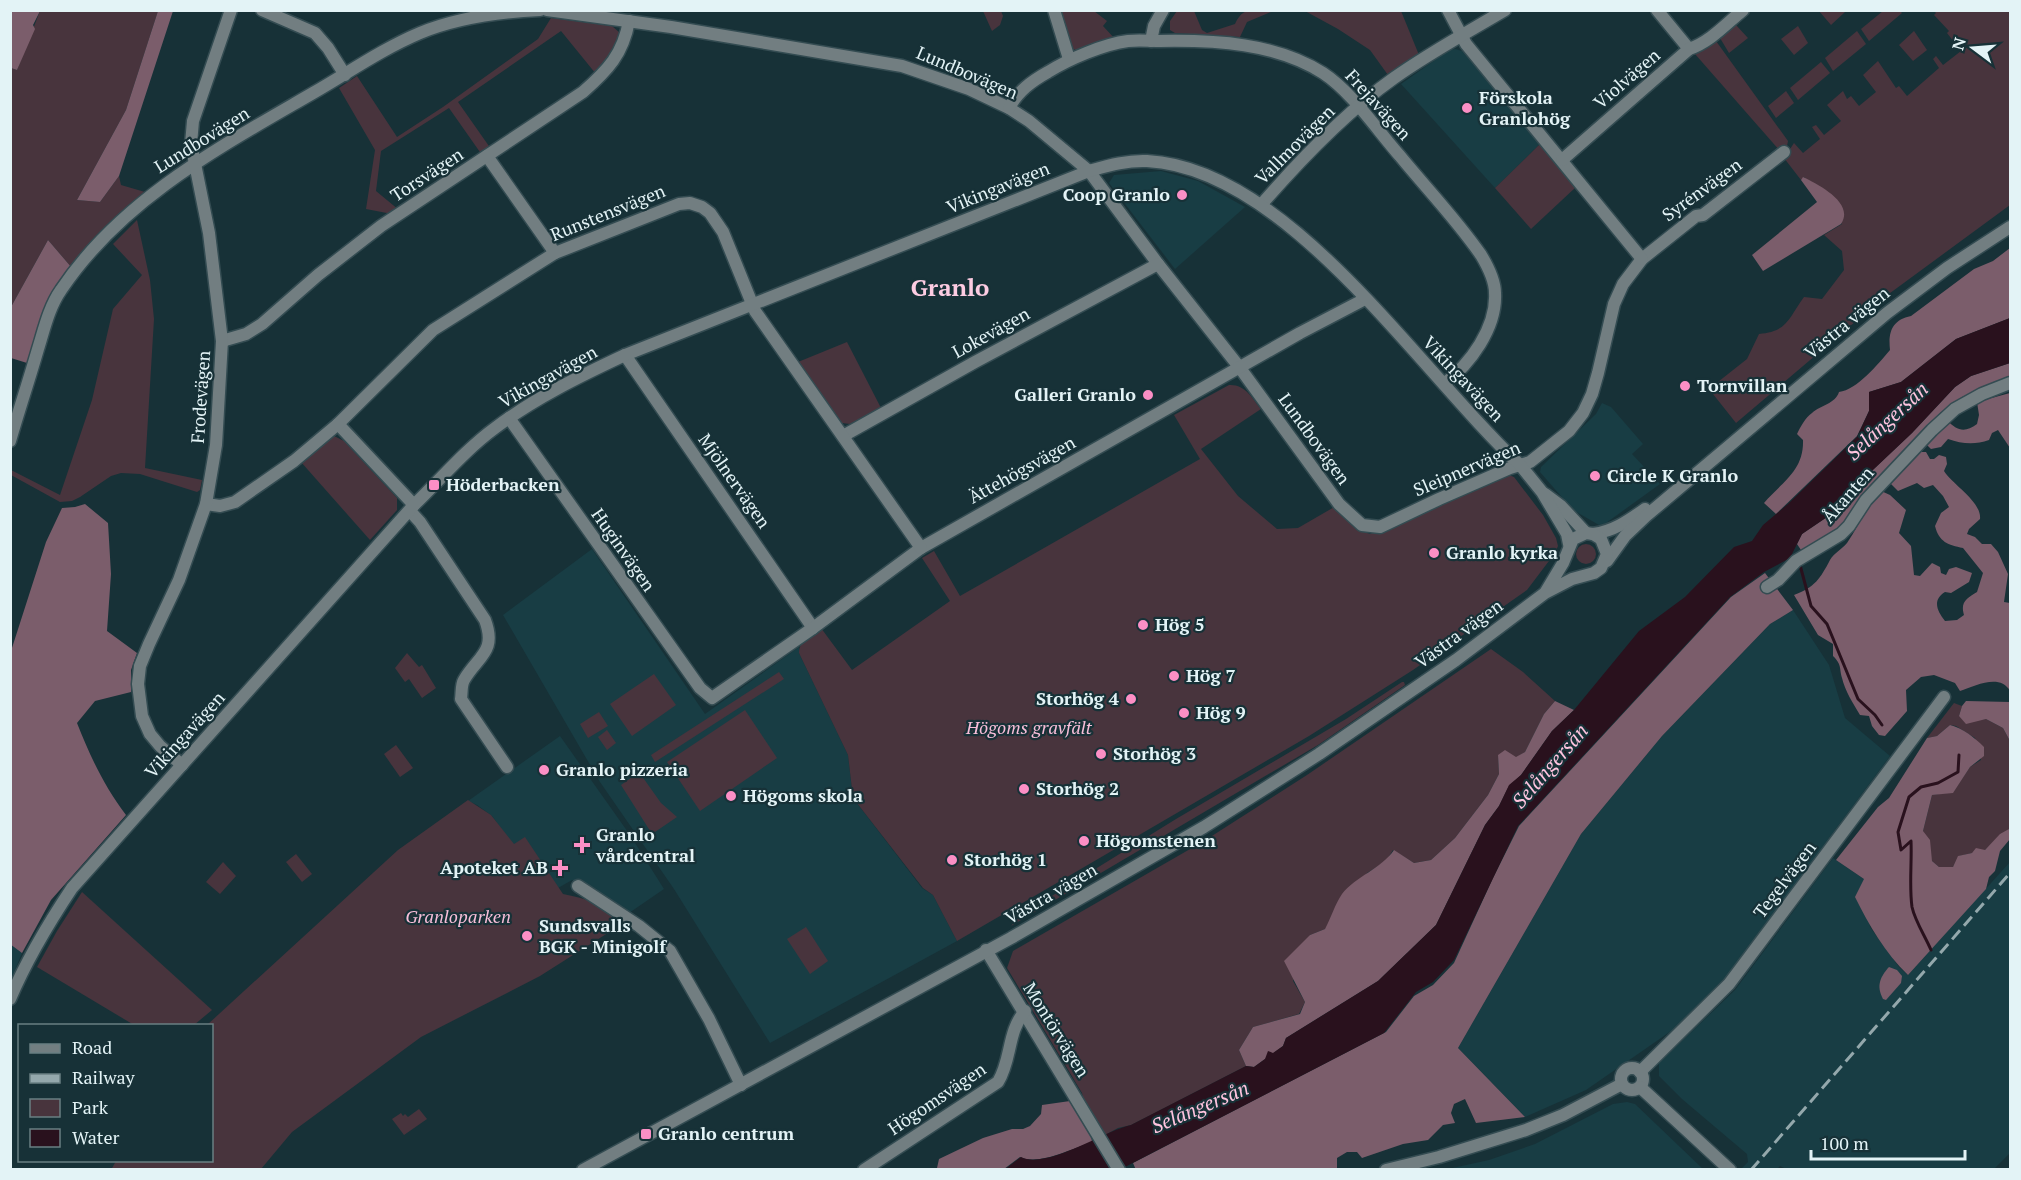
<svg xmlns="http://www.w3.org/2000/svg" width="2021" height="1180" viewBox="0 0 2021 1180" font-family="'PT Serif',serif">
	<rect width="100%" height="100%" fill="#173137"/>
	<g fill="#183d44">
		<polygon points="1455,49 1462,51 1541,143 1495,188 1401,84 1449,50"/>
		<polygon points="1161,171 1198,181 1245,207 1175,269 1109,183 1114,175"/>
		<polygon points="1602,403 1611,407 1643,444 1632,454 1660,484 1606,523 1599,525 1573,510 1540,472 1541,467 1596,414"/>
		<polygon points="592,549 705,714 799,647 799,653 848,755 853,798 922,888 933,895 957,941 770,1043 674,889 600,782 503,615"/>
		<polygon points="1793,610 1829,665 1845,718 1890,756 1724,979 1674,1029 1586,1090 1525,1117 1458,1048 1581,834 1662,736 1770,624"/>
		<polygon points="560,736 630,835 664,889 629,913 572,880 558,888 525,838 513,845 492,816 477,805 468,801"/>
		<polygon points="1833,858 1864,879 1870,927 1899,967 1908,975 2010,862 2010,1153 1994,1169 1788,1170 1780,1166 1777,1169 1741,1169 1748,1162 1747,1154 1682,1099 1659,1076 1659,1063 1735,990"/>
		<polygon points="11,944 22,953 11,980"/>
		<polygon points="1627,1102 1635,1104 1703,1169 1448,1169 1489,1160 1535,1144 1613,1104"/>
	</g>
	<g fill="#48343d">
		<polygon points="40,11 158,11 126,110 77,200 100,202 119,176 121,185 145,192 72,268 48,240 11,307 11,68 17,70"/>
		<polygon points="983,11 1001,11 1003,16 1000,25 992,31"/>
		<polygon points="1058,11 1094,11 1107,21 1103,26 1115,39 1079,51 1073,49"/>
		<path d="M1177,11h17l8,19 5,3 28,-9c8,-19 21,-14 38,-13l-26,11 -7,15 -65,-4 -5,-3v-9z"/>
		<polygon points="1305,11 1401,11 1419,55 1388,75 1370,50 1338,29"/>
		<polygon points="1819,11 1844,11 1845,12 1831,25"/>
		<polygon points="1883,11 1900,11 1902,13 1869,41 1861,29"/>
		<path d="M1934,11h76v194l-128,94 -146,124 -27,-34 38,-30 12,-25c29,-2 30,-17 45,-37l18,2 22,-29 -2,-19 -18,-16 18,-11 -38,-47 -3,3 -17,-22 10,-15 9,10 17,-14 -8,-12 4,-2 8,10 17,-14 -14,-16 16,-14 4,8 4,-3 8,10 17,-14 -13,-17 15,-14 18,27 3,-2 8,10 32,-28 -6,-9 3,-3 7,9 18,-14 -14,-18 2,-2 -15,-16 2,-2z"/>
		<polygon points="551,18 612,26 620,33 619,42 596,74 561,31 458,102 491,149 482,155 449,108 381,151 376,191 399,210 392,214 366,209 375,150 339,88 357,76 397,137 443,107 538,39"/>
		<polygon points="1736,25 1748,38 1729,53 1720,38"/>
		<polygon points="1798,26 1808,43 1794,55 1781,39"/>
		<polygon points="1857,31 1866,44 1833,71 1825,58"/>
		<polygon points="1914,31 1927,50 1913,61 1899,45"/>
		<polygon points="1716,41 1788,141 1787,146 1780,151 1695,54"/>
		<polygon points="1821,62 1830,73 1798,100 1790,88"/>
		<polygon points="1786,91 1794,103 1776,118 1768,106"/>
		<polygon points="1541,143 1576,187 1531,229 1495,188"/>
		<polygon points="137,220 150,280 154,319 145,468 202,480 200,490 197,492 140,474 121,473 111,476 80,497 72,501 60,502 11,475 11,470 60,495 92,400 113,309 142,275 113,244"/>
		<polygon points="847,342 881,408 850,424 842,423 798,362"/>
		<path d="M1229,385c16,-1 23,13 32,24l-60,40 37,47 39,33 21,-1 38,-22 23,24 11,4 134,-61 10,4 29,38 13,23 2,8 -3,7 -28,37 -114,80 -104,66 -352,205 -24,-46 -10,-7 -70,-90 -5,-43 -49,-102c0,-13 13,-18 22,-25l31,42 98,-69 -28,-43 12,-7 26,45 240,-137 -26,-44z"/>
		<polygon points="334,436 344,441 397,498 397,510 370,540 301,462"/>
		<circle cx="1586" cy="554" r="10"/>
		<polygon points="1491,649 1523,672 1555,701 1544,714 1525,752 1516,758 1498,755 1499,774 1488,795 1455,838 1431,860 1414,863 1393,850 1386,861 1367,873 1325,929 1310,935 1293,981 1305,1002 1299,1014 1253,1027 1239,1050 1246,1066 1131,1125 1118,1128 1105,1135 1085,1106 1082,1093 1007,968 1013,951 1204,841 1307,775"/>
		<polygon points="407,653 419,667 422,665 436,688 422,698 409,679 405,682 395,668"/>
		<polygon points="779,672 784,679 655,762 651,755"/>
		<polygon points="654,674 676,705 632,736 610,704"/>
		<polygon points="1402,682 1404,682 1405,685 1318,745 1011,926 1021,915 1176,819 1346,719"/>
		<polygon points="1954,703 1962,706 1959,716 1977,720 1986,719 2003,728 2010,741 2010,830 2009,829 1985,850 1959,856 1953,867 1939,867 1932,861 1923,831 1932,795 1953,792 1970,767 1981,760 1975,738 1956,726 1950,725 1937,736 1927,738"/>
		<polygon points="745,710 777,758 700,811 667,762"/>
		<polygon points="599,712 608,726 588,738 580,724"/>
		<polygon points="607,730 616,743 607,750 598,737"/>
		<polygon points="396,745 413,768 400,777 384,754"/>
		<polygon points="639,772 661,803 677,817 652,834 621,785"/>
		<path d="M468,800l23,15 23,29 11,-7 38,57c26,5 41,10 59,30l-82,52 -119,61 -129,95 -31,37 -150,1 5,-9 96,-1v-134l-5,-1 191,-175z"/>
		<polygon points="296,854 312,874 302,882 286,862"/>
		<polygon points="223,862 236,876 220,894 206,882"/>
		<polygon points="82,892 212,1010 194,1025 134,1025 37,967 57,931"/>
		<polygon points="806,927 828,961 810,974 787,939"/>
		<polygon points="419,1109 427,1119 404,1135 392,1119 401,1113 403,1116 405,1114 408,1117"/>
	</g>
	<g fill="#7b5d6b">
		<polygon points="11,10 40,11 33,25 35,29 17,70 11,68"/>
		<polygon points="158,11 173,11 119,176 100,202 77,200 126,110"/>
		<path d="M1803,177c16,8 52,26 38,47l-78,47 -11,-16 65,-53 -16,-22z"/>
		<polygon points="48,240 72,268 43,316 27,363 11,358 11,307"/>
		<path d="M2010,248v70l-54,21 -55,43 -32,10v19l-12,25 -81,78 -12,-11c18,-21 40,-32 39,-63l-6,-6c4,-8 8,-16 15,-21 9,-8 23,-9 27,-21 18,-2 39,-28 51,-42 -2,-18 2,-30 21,-34l63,-47 19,-8z"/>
		<polygon points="2010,363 2010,380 1962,397 1940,413 1834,534 1801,550 1797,544 1802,534 1830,515 1858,484 1912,433 1955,387 1971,376"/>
		<path d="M2010,393v55l-12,-18 -6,3 -3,7c-14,5 -27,4 -41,-1l-7,8 -10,2 -6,-6 22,-23c10,11 18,13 30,4l2,-9 -2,-13z"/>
		<path d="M1918,452h8l4,7h4l5,-4 7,2 1,7 -3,7c9,14 38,31 36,48l-11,10 -2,5 8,3 7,7h9l7,8 10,22 -4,28 6,1v88c-10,-18 -35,-5 -50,0l-5,-8 -21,-8 -13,2 -15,13 1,21 -22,25 -6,-1 -7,-9 -3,-10 -9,-1c-7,-12 -15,-24 -18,-37 -3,-11 0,-13 -9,-22v-12l-15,-9 -24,-40c21,-8 26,-16 36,-35 4,-7 12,-11 17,-17 12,-17 19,-37 32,-53l11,5 16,15 -7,23 12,13 3,29 6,1 12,-13 8,4 1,6 5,2 3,-6 7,-2 16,6 -3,9 -18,11 -6,-1c-13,8 -8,19 0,29l12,-1 7,-5c-4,-13 3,-17 13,-23l6,-19 -20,-25c-15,-3 -24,-6 -28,-22l6,-13 8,-6 -6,-11 -10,-11 -9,3 -7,-5 -19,8 -8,-8 6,-10z"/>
		<path d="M85,504l23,19 3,51 -4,57 30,22 -6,17v22l-36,9 -18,22c13,33 27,63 49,92l-75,85 -29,53 -12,-9 1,-293 35,-109 16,-34 13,-1z"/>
		<polygon points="1765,573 1793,610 1770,624 1662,736 1581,834 1458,1048 1525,1117 1476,1123 1465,1099 1454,1104 1451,1113 1455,1123 1443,1125 1428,1140 1403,1144 1362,1158 1357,1152 1347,1152 1337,1158 1337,1169 1335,1169 1136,1170 1133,1163 1386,1032 1414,996 1433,985 1454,963 1493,878 1519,826 1731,597"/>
		<path d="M1555,701l19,9 -22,21 -31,44 -12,11 -10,20 -14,19 -49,100 -58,56 -92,57 -3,8 -29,21 -8,-1 -7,-16 14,-23 47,-13 5,-12 -21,-41 26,-26 15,-6c6,-11 10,-25 17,-35 14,-18 39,-25 52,-44l20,13 17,-3 24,-22 33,-43 11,-21 -1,-19 7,-5 11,7 9,-5 19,-38z"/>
		<polygon points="1966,701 2010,702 2010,741 2003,728 1986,719 1966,724 1959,716 1962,706"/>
		<path d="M1950,725c13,3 25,13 34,22v9l-14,11 -17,26 -21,2 -9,36 7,9 2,21 7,6h14l5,-11 14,-3 4,-5 9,2 15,-16 9,-5 1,10 -10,12 -5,20 -6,6 -3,12 -78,86c-23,-22 -39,-50 -53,-78l9,-18 -28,-19 42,-53 11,-9 38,-60 10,-2z"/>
		<path d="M1889,967l8,3 5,6 -1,7 -15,17 -3,-1c-7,-13 -3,-22 6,-32z"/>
		<path d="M1070,1101l21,33 1,8c-18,6 -54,24 -72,15l-16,12 -69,1 2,-2 2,-9 44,-21 29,-9h11l7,-3 11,-12 1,-9z"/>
	</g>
	<path fill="#29111d" d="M2010,318v45l-39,13 -16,11 -43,46 -54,51 -28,31 -28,19 -12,24 -26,14 -34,25 -212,229 -64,134 -21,22 -17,10 -32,41 -263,136 -117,1 17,-13c25,13 83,-26 110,-32l115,-59 8,1 11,-8 3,-8 5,2 10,-7 3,-8 92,-57 58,-56 49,-100 14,-19 10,-21 12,-10 31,-44 22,-21 65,-79 46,-34 49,-50 18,-6 11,-16 25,-21 69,-67 12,-26v-19l32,-10 55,-43z"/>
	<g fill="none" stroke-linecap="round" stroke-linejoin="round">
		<g stroke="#29111d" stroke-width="3">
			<polyline points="1800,565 1811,606 1827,624 1858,699 1875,715 1882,725"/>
			<path d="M1931,950c-6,-14 -16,-29 -19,-43 -3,-22 0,-44 -1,-66l-10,9 -3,-18 11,-35 12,-10 17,-4 20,-11 1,-17"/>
		</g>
		<g stroke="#344c52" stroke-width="15">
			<g id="minor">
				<polyline points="262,10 315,33 328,48 345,75"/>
				<polyline points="547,10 671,27 902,66 969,89 1009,108 1029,121 1089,171 1158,264 1240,368 1339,504 1362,525 1380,527 1439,499 1510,468 1530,462 1569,431 1583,413 1592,394 1598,373 1614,304 1623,284 1642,259 1696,216 1703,215 1784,152"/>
				<polyline points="1054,10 1069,59"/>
				<polyline points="1448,10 1466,44 1642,259"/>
				<polyline points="1657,10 1689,49"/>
				<polyline points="1151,41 1154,26 1163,10"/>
				<path d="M1009,108c9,-17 23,-27 39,-36 21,-13 56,-28 80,-31 11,-1 22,0 32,0 55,-1 116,2 163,32 29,19 54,57 77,83 27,33 57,64 81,99 6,10 14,25 14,38 2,35 -25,71 -51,91"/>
				<polyline points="487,156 555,253"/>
				<path d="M1562,160l127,-111c21,-7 37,-25 54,-39"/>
				<path d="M1261,205c39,-45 85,-93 133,-127 35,-25 74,-46 111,-68"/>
				<path d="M222,341l24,-7 16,-10 56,-49 63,-49 202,-134c25,-22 40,-38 46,-71"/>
				<polyline points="625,355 813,628"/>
				<polyline points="509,418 700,688 712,698 813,628 921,548 1300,333 1365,299"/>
				<polyline points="338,424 414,505"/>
				<polyline points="843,436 975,362 1158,264"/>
				<path d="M10,441c9,-31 19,-61 28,-92 6,-19 11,-42 23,-59 61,-91 159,-143 252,-197 35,-20 69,-44 107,-60 36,-15 80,-21 120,-23"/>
				<polyline points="1545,494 1561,506 1586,533"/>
				<polyline points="206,504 220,506 235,502 294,461 338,424 433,330 555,253 679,204 690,203 702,207 710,213 723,232 755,311 921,548"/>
				<path d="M410,511l10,11 65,98c12,32 -7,36 -21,60 -3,5 -2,12 -3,19l46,68"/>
				<polyline points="1767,587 1778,580 1796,561 1841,534 1849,526 1866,500 1932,430 1955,409 1982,394 2010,383"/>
				<polyline points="182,765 160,746 150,734 142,716 138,684 140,666 149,644 179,580 206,504 216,445 222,341 209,233 191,144 193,121 231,10"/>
				<polyline points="578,886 639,926 670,951 709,1019 741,1085"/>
				<polyline points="986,950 1119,1170"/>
				<path d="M10,999c17,-40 38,-75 62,-111l342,-383c27,-26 51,-55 81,-77 40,-30 85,-52 130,-73l464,-184c18,-5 38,-11 58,-10 142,7 275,214 374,305l21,26 25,42 2,10"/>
				<polyline points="1640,1072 1729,984 1944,697"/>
				<path d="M864,1170l134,-88c14,-23 9,-50 27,-71"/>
				<polyline points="1386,1170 1439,1157 1526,1130 1563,1115 1622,1084"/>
			</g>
		</g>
		<g stroke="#344c52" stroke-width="15">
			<g id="tertiary">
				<path d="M1593,534c21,-3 35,-13 52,-25"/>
				<polyline points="1607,561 1625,536 1646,516 1887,313 1947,268 2010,227"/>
				<circle cx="1632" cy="1079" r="11"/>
				<polyline points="1640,1087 1730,1170"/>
				<polyline points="583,1170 1011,938 1204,827 1319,754 1456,660 1545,593 1572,579 1594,573 1601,568 1607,554 1601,539 1593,534 1586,533 1573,539 1563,563 1545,593"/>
			</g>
		</g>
		<use href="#minor" stroke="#727e81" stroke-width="12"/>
		<use href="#tertiary" stroke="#727e81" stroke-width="12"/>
		<polyline stroke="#94a8ac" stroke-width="3" stroke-dasharray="12 6" stroke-linecap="butt" points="1751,1170 2010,873"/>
	</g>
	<g fill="#fb8fc5" stroke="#173137" stroke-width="2">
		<circle cx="1467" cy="108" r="6"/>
		<circle cx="1182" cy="195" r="6"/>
		<circle cx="1685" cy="386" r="6"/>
		<circle cx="1148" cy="395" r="6"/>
		<circle cx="1595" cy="476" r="6"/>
		<rect x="428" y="479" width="12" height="12" rx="3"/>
		<circle cx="1434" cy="553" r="6"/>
		<circle cx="1143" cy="625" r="6"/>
		<circle cx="1174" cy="676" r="6"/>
		<circle cx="1131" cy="699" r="6"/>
		<circle cx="1184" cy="713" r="6"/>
		<circle cx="1101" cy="754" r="6"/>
		<circle cx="544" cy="770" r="6"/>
		<circle cx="1024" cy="789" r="6"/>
		<circle cx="731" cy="796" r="6"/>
		<circle cx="1084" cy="841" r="6"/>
		<path d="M579 836h6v6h6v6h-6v6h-6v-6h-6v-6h6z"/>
		<circle cx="952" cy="860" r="6"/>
		<path d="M557 859h6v6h6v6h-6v6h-6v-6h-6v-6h6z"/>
		<circle cx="527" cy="936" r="6"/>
		<rect x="640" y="1128" width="12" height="12" rx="3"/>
	</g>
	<g text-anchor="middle" stroke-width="4.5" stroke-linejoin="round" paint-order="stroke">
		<g font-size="18" fill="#e3f3f6" stroke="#173137">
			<text transform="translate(967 73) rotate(23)" y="6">Lundbovägen</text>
			<text transform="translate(1627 79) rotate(-41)" y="6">Violvägen</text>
			<text transform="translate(1378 105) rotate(48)" y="6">Frejavägen</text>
			<text transform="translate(202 140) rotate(-32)" y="6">Lundbovägen</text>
			<text transform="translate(1295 145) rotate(-45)" y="6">Vallmovägen</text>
			<text transform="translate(427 175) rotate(-33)" y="6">Torsvägen</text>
			<text transform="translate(998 188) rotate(-22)" y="6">Vikingavägen</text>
			<text transform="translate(1702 190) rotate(-36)" y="6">Syrénvägen</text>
			<text transform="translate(608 213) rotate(-22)" y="6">Runstensvägen</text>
			<text transform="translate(1847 323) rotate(-39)" y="6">Västra vägen</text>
			<text transform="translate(991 333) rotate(-29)" y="6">Lokevägen</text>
			<text transform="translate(548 377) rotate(-29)" y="6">Vikingavägen</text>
			<text transform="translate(1463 379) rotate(47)" y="6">Vikingavägen</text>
			<text transform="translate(201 397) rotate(-86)" y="6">Frodevägen</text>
			<text transform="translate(1314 439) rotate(54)" y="6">Lundbovägen</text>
			<text transform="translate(1467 469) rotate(-23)" y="6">Sleipnervägen</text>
			<text transform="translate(1022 470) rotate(-29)" y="6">Ättehögsvägen</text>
			<text transform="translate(734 481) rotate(55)" y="6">Mjölnervägen</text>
			<text transform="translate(1848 495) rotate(-49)" y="6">Åkanten</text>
			<text transform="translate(623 550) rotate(55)" y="6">Huginvägen</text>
			<text transform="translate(1459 634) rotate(-36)" y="6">Västra vägen</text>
			<text transform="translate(185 735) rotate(-48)" y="6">Vikingavägen</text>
			<text transform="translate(1785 880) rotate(-53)" y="6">Tegelvägen</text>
			<text transform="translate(1051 894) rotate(-30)" y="6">Västra vägen</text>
			<text transform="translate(1056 1030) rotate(58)" y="6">Montörvägen</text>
			<text transform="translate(937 1099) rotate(-34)" y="6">Högomsvägen</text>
		</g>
		<g font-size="18" font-weight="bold" fill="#e3f3f6" stroke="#173137" text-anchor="start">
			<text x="1479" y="104">Förskola<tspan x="1479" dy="21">Granlohög</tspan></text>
			<text x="1170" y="201" text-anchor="end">Coop Granlo</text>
			<text x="1697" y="392">Tornvillan</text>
			<text x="1136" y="401" text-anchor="end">Galleri Granlo</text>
			<text x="1607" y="482">Circle K Granlo</text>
			<text x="446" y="491">Höderbacken</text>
			<text x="1446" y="559">Granlo kyrka</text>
			<text x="1155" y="631">Hög 5</text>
			<text x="1186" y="682">Hög 7</text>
			<text x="1119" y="705" text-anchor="end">Storhög 4</text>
			<text x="1196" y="719">Hög 9</text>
			<text x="1113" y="760">Storhög 3</text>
			<text x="556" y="776">Granlo pizzeria</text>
			<text x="1036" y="795">Storhög 2</text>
			<text x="743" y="802">Högoms skola</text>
			<text x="596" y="841">Granlo<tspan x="596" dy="21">vårdcentral</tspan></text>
			<text x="1096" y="847">Högomstenen</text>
			<text x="964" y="866">Storhög 1</text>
			<text x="548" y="874" text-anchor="end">Apoteket AB</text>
			<text x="539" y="932">Sundsvalls<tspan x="539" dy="21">BGK - Minigolf</tspan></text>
			<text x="658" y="1140">Granlo centrum</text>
		</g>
		<g font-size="18" font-style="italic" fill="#f8bed9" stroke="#173137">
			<text x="1029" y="734">Högoms gravfält</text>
			<text x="458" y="923">Granloparken</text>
		</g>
		<g font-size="20" font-style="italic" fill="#ffc4df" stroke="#173137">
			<text transform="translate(1887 421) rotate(-43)" y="7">Selångersån</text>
			<text transform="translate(1550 766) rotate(-49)" y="7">Selångersån</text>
			<text transform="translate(1200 1107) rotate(-23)" y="7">Selångersån</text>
		</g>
		<g font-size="24" font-weight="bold" fill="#fccce2" stroke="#173137">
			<text x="950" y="296">Granlo</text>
		</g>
	</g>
	<rect width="2021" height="1180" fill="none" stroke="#e3f3f6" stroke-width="24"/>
	<rect x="18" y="1024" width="195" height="138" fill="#173137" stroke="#697f83" stroke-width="1.5"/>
	<rect x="30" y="1044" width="30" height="9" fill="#727e81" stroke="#697f83" stroke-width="1.5"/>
	<text x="72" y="1054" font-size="18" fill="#e3f3f6">Road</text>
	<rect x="30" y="1074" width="30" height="9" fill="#94a8ac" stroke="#697f83" stroke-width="1.5"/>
	<text x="72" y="1084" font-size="18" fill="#e3f3f6">Railway</text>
	<rect x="30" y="1099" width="30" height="18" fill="#48343d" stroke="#697f83" stroke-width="1.5"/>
	<text x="72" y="1114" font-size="18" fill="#e3f3f6">Park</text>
	<rect x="30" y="1129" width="30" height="18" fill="#29111d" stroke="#697f83" stroke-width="1.5"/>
	<text x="72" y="1144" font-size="18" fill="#e3f3f6">Water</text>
	<g transform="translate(1973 48) rotate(286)" stroke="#173137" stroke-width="4.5" paint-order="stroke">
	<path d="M0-4.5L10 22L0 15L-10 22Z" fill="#e3f3f6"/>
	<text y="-9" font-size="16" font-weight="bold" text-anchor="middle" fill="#e3f3f6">N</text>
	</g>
	<path d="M1811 1150v9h154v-9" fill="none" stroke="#e3f3f6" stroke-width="3"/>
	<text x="1820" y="1150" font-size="18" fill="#e3f3f6" stroke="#173137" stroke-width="4.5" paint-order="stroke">100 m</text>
</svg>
